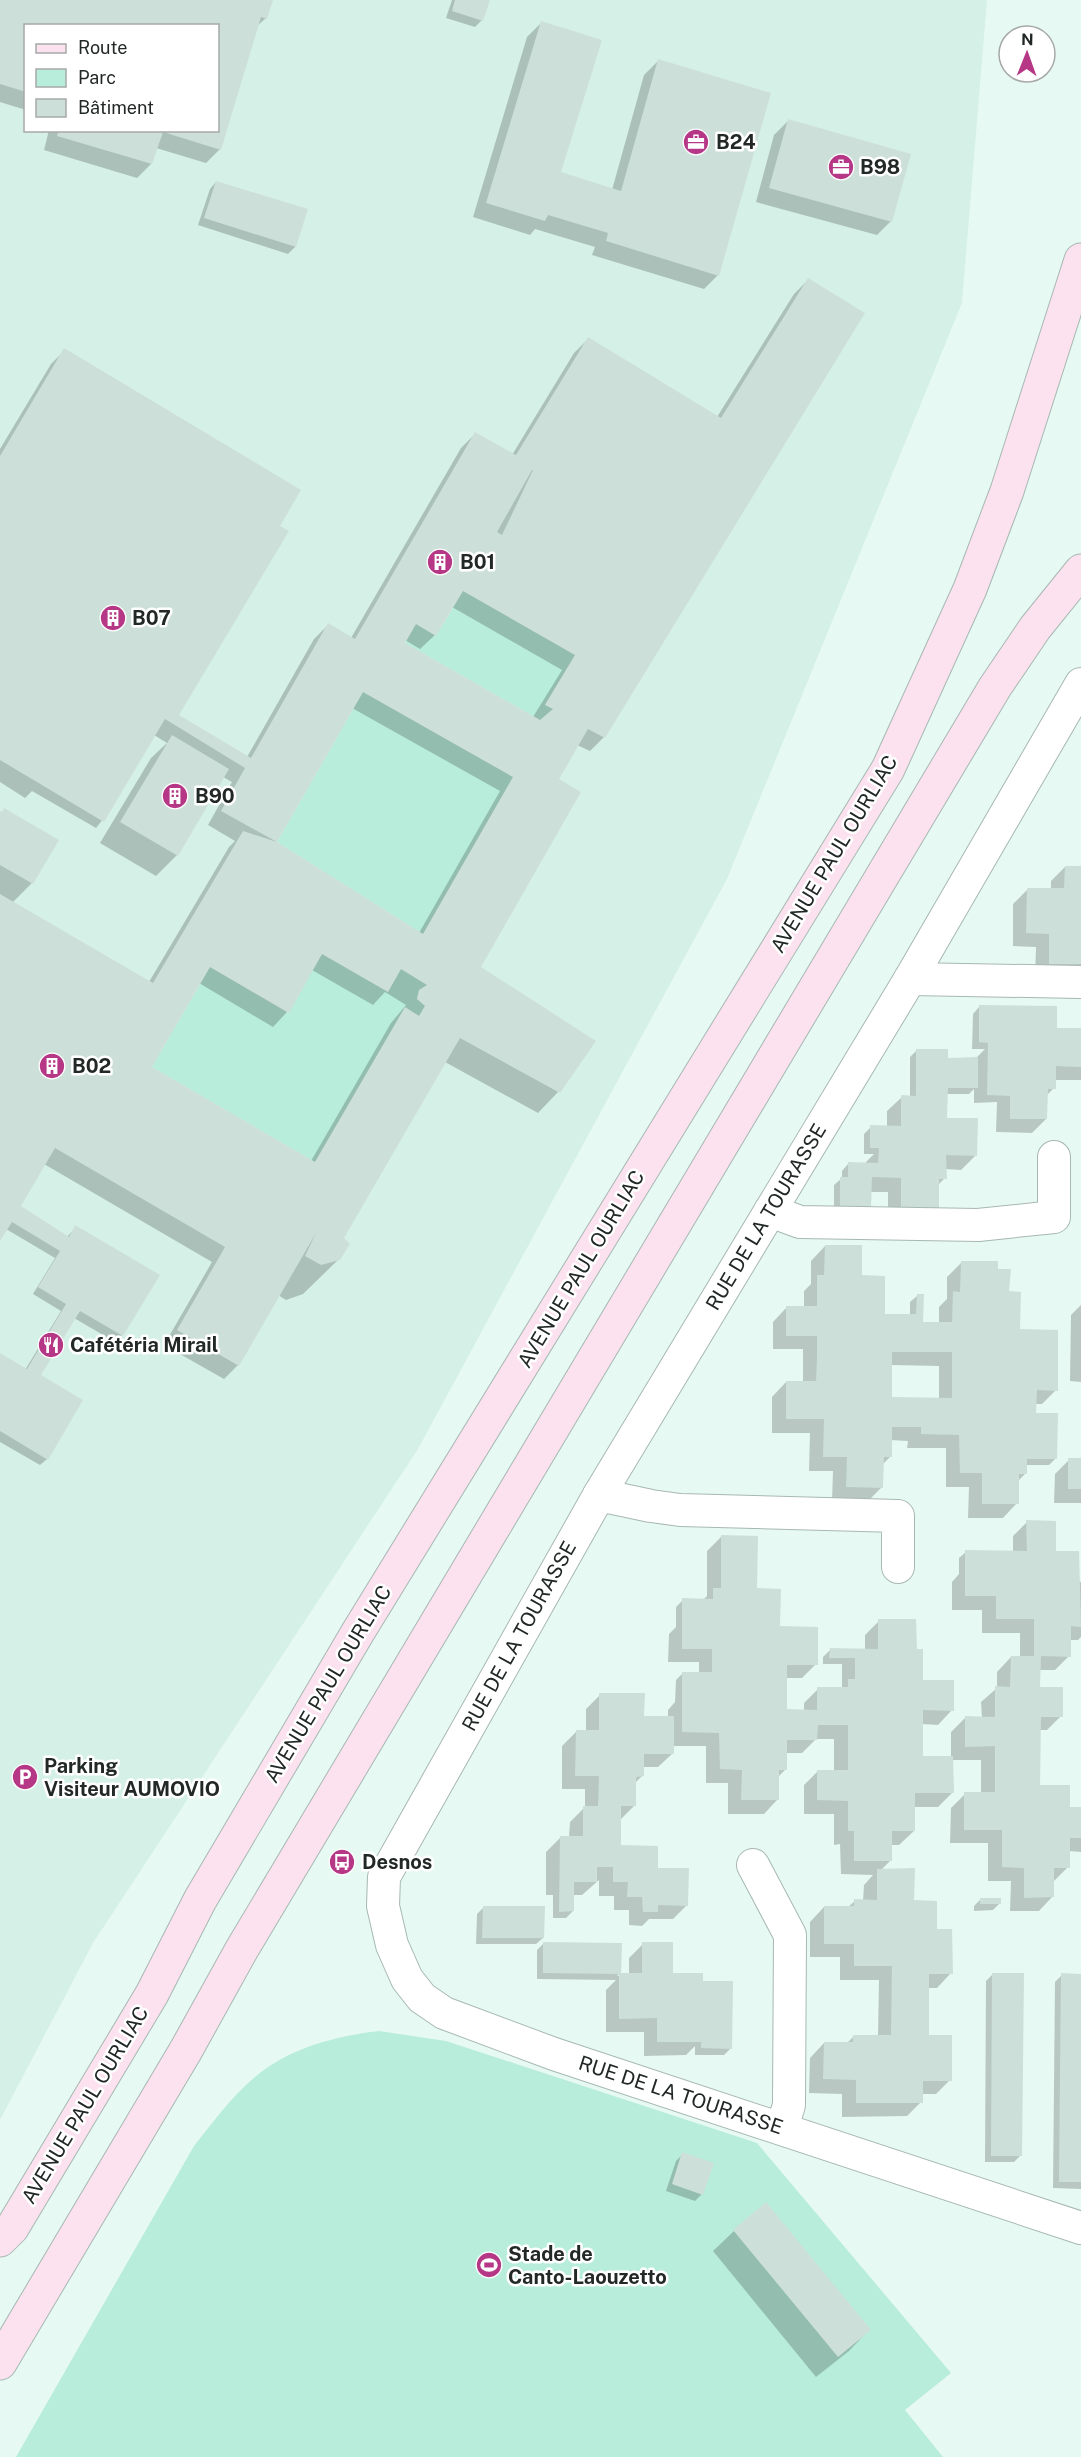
<svg xmlns="http://www.w3.org/2000/svg" width="1081" height="2457" viewBox="0 0 1081 2457" font-family="'Public Sans',sans-serif">
	<rect width="100%" height="100%" fill="#e7f9f3"/>
	<path fill="#d5f0e6" fill-rule="evenodd" d="M0,0h987l-25,303 -235,576 -309,570 -325,494 -93,177zM26,26h192v104h-192z"/>
	<g fill="#b8eddb">
		<polygon points="463,591 575,655 545,704 553,709 540,720 405,643 416,624 436,636"/>
		<polygon points="363,692 513,777 423,934 277,842"/>
		<polygon points="322,954 388,991 401,969 427,985 419,990 417,999 425,1006 419,1016 405,1008 315,1162 152,1067 210,967 288,1013"/>
		<path d="M379,2031l67,10 311,102 194,230 -46,37 38,47h-927l178,-311c19,-24 38,-50 61,-69 34,-29 81,-41 124,-46z"/>
	</g>
	<g fill="#0003" fill-rule="evenodd">
		<polygon points="0,0 271,0 266,18 256,27 220,149 206,163 156,148 151,164 137,178 44,150 49,130 218,130 218,26 26,26 26,110 0,102"/>
		<polygon points="452,0 488,0 482,20 475,27 446,18"/>
		<polygon points="541,23 559,173 612,190 644,75 658,61 718,275 704,289 592,255 595,247 535,229 530,235 473,217 527,37"/>
		<polygon points="788,121 891,221 877,235 756,202 774,135"/>
		<polygon points="216,182 306,210 295,247 288,254 198,225 210,189"/>
		<path d="M808,280l-204,457 -14,14 -13,-6 -20,35 -78,187 115,74 -36,51 -20,21 -93,-51 -102,175 -4,22 -36,35 -17,6 -8,-5 -40,70 -14,14 -60,-34 48,-83 -168,-98 -25,43 48,30 9,-10 82,49 -36,59 -7,7 -41,-24 -35,58 8,83 -7,6 -40,-23v-87l25,15 36,-59 -28,-17 22,-36 -49,-29 -6,9v-425l32,70 -20,20 137,79 80,-135 6,-6 -27,-16 24,-43 -9,-5 -46,78 -21,21 -56,-33 51,-85 16,-15 -13,-8 -47,79 -11,14 -64,-37 -7,7 -25,-16v-333l51,-85 14,-14 112,366 70,41 67,-118 14,-14 23,13 110,-190 14,-14 37,21 62,-102 14,-14 129,78 77,-123zM452,607l110,63 -29,47 -130,-73 2,-4 15,9 15,-14zM352,708l148,83 -81,142 -144,-90zM312,970l61,35 12,-13 21,13 -15,18 -80,138 -161,-93 49,-85 74,44 14,-15z"/>
		<polygon points="1065,867 1081,867 1081,967 1035,978 1036,947 1013,946 1013,904 1027,890 1051,889 1051,881"/>
		<polygon points="979,1007 1055,1029 1081,1030 1081,1080 1055,1080 1054,1088 1046,1096 1046,1119 1032,1133 996,1132 997,1102 974,1103 974,1089 969,1094 946,1094 946,1119 976,1155 961,1170 945,1169 945,1178 937,1186 937,1208 923,1222 888,1222 888,1192 870,1192 834,1214 834,1185 842,1178 842,1171 848,1164 864,1164 874,1154 864,1154 864,1134 871,1127 887,1127 887,1111 902,1097 910,1097 910,1057 917,1050 947,1059 975,1059 985,1049 972,1049 973,1014"/>
		<path d="M825,1246l35,31 24,39h26v-14l7,-6 5,27h17v-16l8,-8v-22l14,-14 36,8 11,20 11,40 37,59 -14,14h-7v10l21,44 -7,7h-23v8l-8,8 -1,22 -14,15h-35l1,-31h-23v-39h-39l1,-7 -18,-1v17l-8,8v22l-14,14h-36l1,-30h-24l1,-38h-38v-36l14,-15 17,1v-34h-30v-27l14,-15h17v-16l7,-7v-23zM891,1365l48,1v33h-48z"/>
		<polygon points="1081,1305 1081,1382 1070,1381 1071,1315"/>
		<polygon points="1069,1460 1081,1460 1081,1503 1054,1503 1055,1474"/>
		<polygon points="1027,1522 1077,1582 1081,1582 1081,1637 1078,1640 1070,1640 1069,1656 1055,1670 1039,1670 1039,1688 1061,1716 1047,1730 1039,1730 1039,1786 1068,1808 1081,1809 1081,1852 1069,1851 1068,1867 1053,1882 1053,1896 1039,1911 1010,1911 1011,1881 988,1881 988,1843 950,1843 951,1808 965,1794 981,1794 981,1760 952,1760 952,1793 938,1807 914,1807 914,1831 899,1845 891,1845 890,1861 881,1870 913,1901 936,1930 951,1973 937,1988 928,1988 928,2036 950,2080 936,2094 921,2094 921,2102 907,2116 842,2117 842,2094 809,2093 810,2058 824,2043 847,2043 854,2036 878,2036 879,1980 840,1980 840,1957 810,1957 810,1922 824,1907 848,1907 855,1901 863,1901 864,1885 873,1875 841,1874 840,1844 834,1845 834,1814 804,1814 804,1785 818,1771 834,1771 834,1739 816,1739 802,1753 786,1753 786,1769 778,1777 778,1799 764,1814 728,1814 728,1783 706,1783 706,1746 673,1746 673,1753 658,1767 642,1767 642,1776 635,1783 634,1806 620,1820 619,1846 657,1869 687,1905 673,1919 649,1919 642,1926 629,1925 629,1910 614,1910 614,1896 599,1896 599,1880 582,1895 573,1895 573,1911 566,1918 553,1918 553,1895 546,1895 546,1852 561,1837 569,1837 570,1822 585,1807 585,1789 562,1789 562,1746 576,1732 586,1732 586,1709 600,1695 643,1717 668,1718 668,1710 675,1702 676,1680 682,1674 699,1674 699,1662 668,1662 669,1634 676,1627 676,1607 683,1600 703,1600 707,1596 707,1551 721,1537 779,1628 816,1664 802,1678 786,1678 786,1711 804,1711 804,1703 818,1689 842,1689 842,1664 823,1664 823,1657 830,1650 865,1651 865,1635 879,1621 915,1651 921,1681 952,1710 938,1725 921,1724 921,1757 951,1757 951,1732 965,1718 982,1718 981,1702 997,1688 997,1672 1011,1657 1020,1658 1020,1633 982,1633 982,1610 952,1610 952,1582 959,1574 959,1558 966,1552 1013,1552 1013,1536"/>
		<polygon points="981,1899 1000,1903 993,1910 974,1911 974,1906"/>
		<polygon points="483,1908 543,1938 536,1944 476,1944 477,1914"/>
		<polygon points="544,1943 620,1973 617,1976 629,1975 629,1958 643,1944 671,1974 702,1983 731,2048 724,2055 695,2055 695,2046 686,2055 644,2056 644,2032 606,2032 606,1990 616,1980 537,1979 537,1950"/>
		<polygon points="993,1974 1021,2155 1014,2162 985,2162 986,1981"/>
		<polygon points="1062,1975 1081,1975 1081,2189 1053,2188 1055,1982"/>
		<polygon points="683,2154 702,2194 695,2201 666,2191 676,2161"/>
		<polygon points="734,2231 869,2330 849,2351 816,2377 713,2251"/>
	</g>
	<g fill="#cddfd9" fill-rule="evenodd">
		<polygon points="0,0 273,0 267,19 261,17 221,150 163,132 152,164 57,136 59,130 218,130 218,26 26,26 26,92 0,84"/>
		<polygon points="455,0 490,0 483,21 452,11"/>
		<polygon points="541,21 602,40 561,172 621,191 658,59 771,93 719,276 606,241 608,233 548,215 545,221 486,203"/>
		<polygon points="788,119 911,154 892,222 769,188"/>
		<polygon points="216,181 308,209 296,247 204,218"/>
		<path d="M808,278l57,35 -260,425 -17,-9 -29,50 22,13 -100,175 115,74 -36,52 -100,-55 -116,200 6,6 -10,16 -19,5 -16,-9 11,-23 -77,133 -62,-36 48,-83 -170,-99 -34,58 48,31 6,-12 85,50 -37,61 -43,-25 -39,64 42,25 -35,60 -48,-29v-78l27,16 39,-65 -28,-17 22,-36 -48,-29 -12,19v-347l153,89 90,-152 34,11 -56,-31 24,-43 -80,-49 -61,103 -104,-62v-304l64,-108 237,142 -21,36 9,5 -110,184 72,43 77,-135 27,16 120,-207 41,23 72,-118 133,81zM532,470h1l-31,65 -5,-3zM463,591l112,64 -30,50 8,4 -13,11 -135,-77 11,-19 20,12zM363,692l150,85 -90,157 -146,-92zM322,954l66,38 13,-23 26,16 -8,5 -2,9 8,7 -6,10 -14,-9 -90,155 -163,-95 58,-100 79,46z"/>
		<polygon points="172,735 229,769 178,856 120,822"/>
		<polygon points="4,808 59,840 33,884 0,865 0,811 2,812"/>
		<polygon points="1065,866 1081,866 1081,964 1049,964 1049,934 1026,933 1027,888 1064,888"/>
		<polygon points="979,1005 1057,1006 1057,1028 1081,1028 1081,1067 1056,1066 1056,1089 1048,1089 1047,1119 1010,1119 1010,1096 987,1095 988,1043 979,1042"/>
		<polygon points="916,1049 948,1049 948,1058 978,1057 978,1088 948,1088 947,1118 978,1118 977,1156 946,1155 947,1179 939,1179 939,1208 901,1208 901,1178 872,1177 871,1208 840,1208 840,1177 848,1177 848,1162 878,1163 879,1148 870,1148 870,1125 901,1126 901,1095 916,1096"/>
		<path d="M825,1245h37v30l23,1v38h31l1,-20h7l-1,28h29l1,-31 7,1 1,-31h37v8h13l-2,22 12,1 -1,37 38,1v61l-21,-1 -1,23h22l-1,46h-30v15h-8v30h-37v-31h-22l-1,-38 -38,-1v-7h-29v30h-8l-1,31 -37,-1 1,-30h-24l1,-38h-38v-38h30l1,-23v-22h-31v-30h31v-31h7zM892,1352h60v46l-60,-1z"/>
		<rect x="1068" y="1458" width="13" height="31"/>
		<polygon points="1026,1520 1056,1521 1056,1551 1079,1551 1081,1627 1071,1626 1071,1657 1041,1656 1040,1687 1063,1687 1063,1717 1041,1717 1040,1785 1070,1785 1070,1807 1081,1807 1081,1838 1070,1838 1070,1868 1054,1868 1054,1897 1024,1898 1024,1868 1002,1867 1002,1830 964,1830 964,1792 995,1792 995,1746 965,1747 965,1716 995,1717 995,1686 1010,1687 1011,1656 1034,1656 1034,1619 996,1619 996,1596 965,1596 965,1550 1027,1551"/>
		<polygon points="721,1535 758,1536 757,1588 781,1589 780,1626 818,1627 818,1665 787,1665 787,1709 817,1710 817,1687 848,1687 848,1679 855,1679 855,1658 829,1658 830,1648 878,1649 878,1619 916,1619 917,1649 923,1649 923,1680 954,1680 954,1711 923,1710 923,1756 953,1756 954,1793 915,1793 915,1831 892,1831 892,1861 854,1861 854,1831 848,1831 848,1801 817,1800 817,1770 848,1770 848,1725 818,1725 817,1740 787,1740 787,1770 779,1770 779,1800 741,1800 742,1770 720,1769 719,1733 682,1732 682,1672 712,1672 712,1649 682,1649 682,1598 713,1599 713,1588 721,1588"/>
		<polygon points="599,1693 645,1693 644,1716 674,1716 674,1754 644,1754 644,1776 636,1777 636,1806 621,1806 621,1845 658,1846 658,1868 689,1868 688,1906 658,1905 658,1912 643,1912 642,1897 627,1897 628,1882 613,1882 613,1867 597,1867 597,1882 574,1882 574,1911 559,1912 560,1836 583,1836 583,1806 598,1806 599,1776 575,1776 576,1730 599,1730"/>
		<polygon points="915,1868 914,1900 937,1901 937,1929 952,1929 953,1974 929,1974 929,2035 952,2035 952,2081 923,2081 923,2103 856,2103 856,2080 823,2079 824,2042 853,2042 853,2035 891,2035 892,1966 854,1966 854,1944 824,1944 824,1906 854,1906 854,1899 877,1900 877,1869"/>
		<rect x="980" y="1898" width="21" height="6"/>
		<polygon points="483,1906 545,1906 544,1938 482,1938"/>
		<polygon points="543,1942 622,1943 621,1973 642,1973 642,1942 673,1942 673,1973 703,1973 703,1981 733,1981 732,2049 701,2048 701,2042 657,2042 657,2018 619,2019 619,1974 543,1973"/>
		<polygon points="992,1973 1024,1973 1022,2156 991,2156"/>
		<polygon points="1061,1973 1081,1974 1081,2182 1059,2182"/>
		<polygon points="682,2152 714,2163 703,2195 672,2184"/>
		<polygon points="766,2202 871,2330 838,2357 733,2230"/>
	</g>
	<g fill="none" stroke-linecap="round" stroke-linejoin="round">
		<g stroke="#a7b8b2" stroke-width="34">
			<g id="minor">
				<polyline points="1081,684 910,979 599,1495 384,1877 383,1906 392,1945 407,1979 422,1998 444,2013 554,2054 1081,2228"/>
				<polyline points="910,979 1081,982"/>
				<polyline points="770,1211 800,1222 978,1225 1054,1217 1054,1157"/>
				<polyline points="599,1495 651,1506 680,1510 898,1516 898,1567"/>
				<polyline points="753,1865 790,1935 789,2105 782,2128"/>
			</g>
		</g>
		<g stroke="#a7b8b2" stroke-width="35">
			<g id="secondary">
				<polyline points="0,2240 12,2228 152,1994 200,1900 358,1632 888,769 970,589 1007,491 1081,260"/>
				<polyline points="0,2363 186,2050 242,1949 995,687 1035,628 1081,571"/>
			</g>
		</g>
		<use href="#minor" stroke="#fff" stroke-width="32"/>
		<use href="#secondary" stroke="#fce1ef" stroke-width="33"/>
	</g>
	<defs>
		<g id="office-disc" transform="scale(1.35)"><circle r="9.5" fill="#b53785" stroke="#fff"/><path d="M-6-3h4V-5.5h4V-3h4V5H-6ZM-1-4.5V-3h2v-1.5ZM-6 0V1H6V0Z" fill="#fff"/></g>
		<g id="building-disc" transform="scale(1.35)"><circle r="9.5" fill="#b53785" stroke="#fff"/><path d="M-4-6H4V6H1V3H-1V6H-4ZM-2.5-4.3h1.7v1.8h-1.7ZM.8-4.3h1.7v1.8H.8ZM-2.5-1h1.7V.8h-1.7ZM.8-1h1.7V.8H.8Z" fill="#fff"/></g>
		<g id="restaurant-disc" transform="scale(1.35)"><circle r="9.5" fill="#b53785" stroke="#fff"/><path d="M-5-6h1v4h1v-4h1v4h1v-4h1v5L-1.5 .5V6h-2V.5L-5-1ZM5-6V6H3V1.5H1.5Q1.5-4 5-6Z" fill="#fff"/></g>
		<g id="parking-disc" transform="scale(1.35)"><circle r="9.5" fill="#b53785" stroke="#fff"/><path d="M-3.5-5.5H1a3.5 3.5 0 0 1 0 7H-1V5.5H-3.5ZM-1-3.4V-.6H.8a1.4 1.4 0 0 0 0-2.8Z" fill="#fff"/></g>
		<g id="bus-disc" transform="scale(1.35)"><circle r="9.5" fill="#b53785" stroke="#fff"/><path d="M-5-6H5V4H4V6H2V4H-2V6H-4V4H-5ZM-3.5-4V0h7V-4ZM-3.5 1.2v1.5H-2V1.2ZM2 1.2v1.5H3.5V1.2Z" fill="#fff"/></g>
		<g id="stadium-disc" transform="scale(1.35)"><circle r="9.5" fill="#b53785" stroke="#fff"/><path d="M0-5a6.5 5 0 1 0 0 10a6.5 5 0 1 0 0-10ZM-3.5-1.8h7v3.6h-7Z" fill="#fff"/></g>
	</defs>
	<g fill-rule="evenodd">
		<use href="#office-disc" x="696" y="142"/>
		<use href="#office-disc" x="841" y="167"/>
		<use href="#building-disc" x="440" y="562"/>
		<use href="#building-disc" x="113" y="618"/>
		<use href="#building-disc" x="175" y="796"/>
		<use href="#building-disc" x="52" y="1066"/>
		<use href="#restaurant-disc" x="51" y="1345"/>
		<use href="#parking-disc" x="25" y="1777"/>
		<use href="#bus-disc" x="342" y="1862"/>
		<use href="#stadium-disc" x="489" y="2265"/>
	</g>
	<g text-anchor="middle" stroke-width="5" stroke-linejoin="round" paint-order="stroke">
		<g font-size="20" font-weight="bold" fill="#212825" stroke="#fff" text-anchor="start">
			<text x="716" y="149">B24</text>
			<text x="860" y="174">B98</text>
			<text x="460" y="569">B01</text>
			<text x="132" y="625">B07</text>
			<text x="195" y="803">B90</text>
			<text x="72" y="1073">B02</text>
			<text x="70" y="1352">Cafétéria Mirail</text>
			<text x="44" y="1773">Parking<tspan x="44" dy="23">Visiteur AUMOVIO</tspan></text>
			<text x="362" y="1869">Desnos</text>
			<text x="508" y="2261">Stade de<tspan x="508" dy="23">Canto-Laouzetto</tspan></text>
		</g>
		<g font-size="20" fill="#212825" stroke="#fff">
			<text transform="translate(834 854) rotate(-59)" y="7">AVENUE PAUL OURLIAC</text>
			<text transform="translate(766 1217) rotate(-59)" y="7">RUE DE LA TOURASSE</text>
			<text transform="translate(581 1269) rotate(-59)" y="7">AVENUE PAUL OURLIAC</text>
			<text transform="translate(519 1636) rotate(-61)" y="7">RUE DE LA TOURASSE</text>
			<text transform="translate(328 1684) rotate(-59)" y="7">AVENUE PAUL OURLIAC</text>
			<text transform="translate(681 2095) rotate(18)" y="7">RUE DE LA TOURASSE</text>
			<text transform="translate(85 2105) rotate(-59)" y="7">AVENUE PAUL OURLIAC</text>
		</g>
	</g>
	<rect x="24" y="24" width="195" height="108" fill="#ffffff" stroke="#a6a9a8" stroke-width="1.5"/>
	<rect x="36" y="44" width="30" height="9" fill="#fce1ef" stroke="#a6a9a8" stroke-width="1.5"/>
	<text x="78" y="54" font-size="18" fill="#212825">Route</text>
	<rect x="36" y="69" width="30" height="18" fill="#b8eddb" stroke="#a6a9a8" stroke-width="1.5"/>
	<text x="78" y="84" font-size="18" fill="#212825">Parc</text>
	<rect x="36" y="99" width="30" height="18" fill="#cddfd9" stroke="#a6a9a8" stroke-width="1.5"/>
	<text x="78" y="114" font-size="18" fill="#212825">Bâtiment</text>
	<g transform="translate(1027 54) rotate(1)"><circle r="28" fill="#ffffff" stroke="#a6a9a8" stroke-width="1.5"/>
	<path d="M0-4.5L10 22L0 15L-10 22Z" fill="#b53785"/>
	<text y="-9" font-size="16" font-weight="bold" text-anchor="middle" fill="#212825">N</text>
	</g>
</svg>
